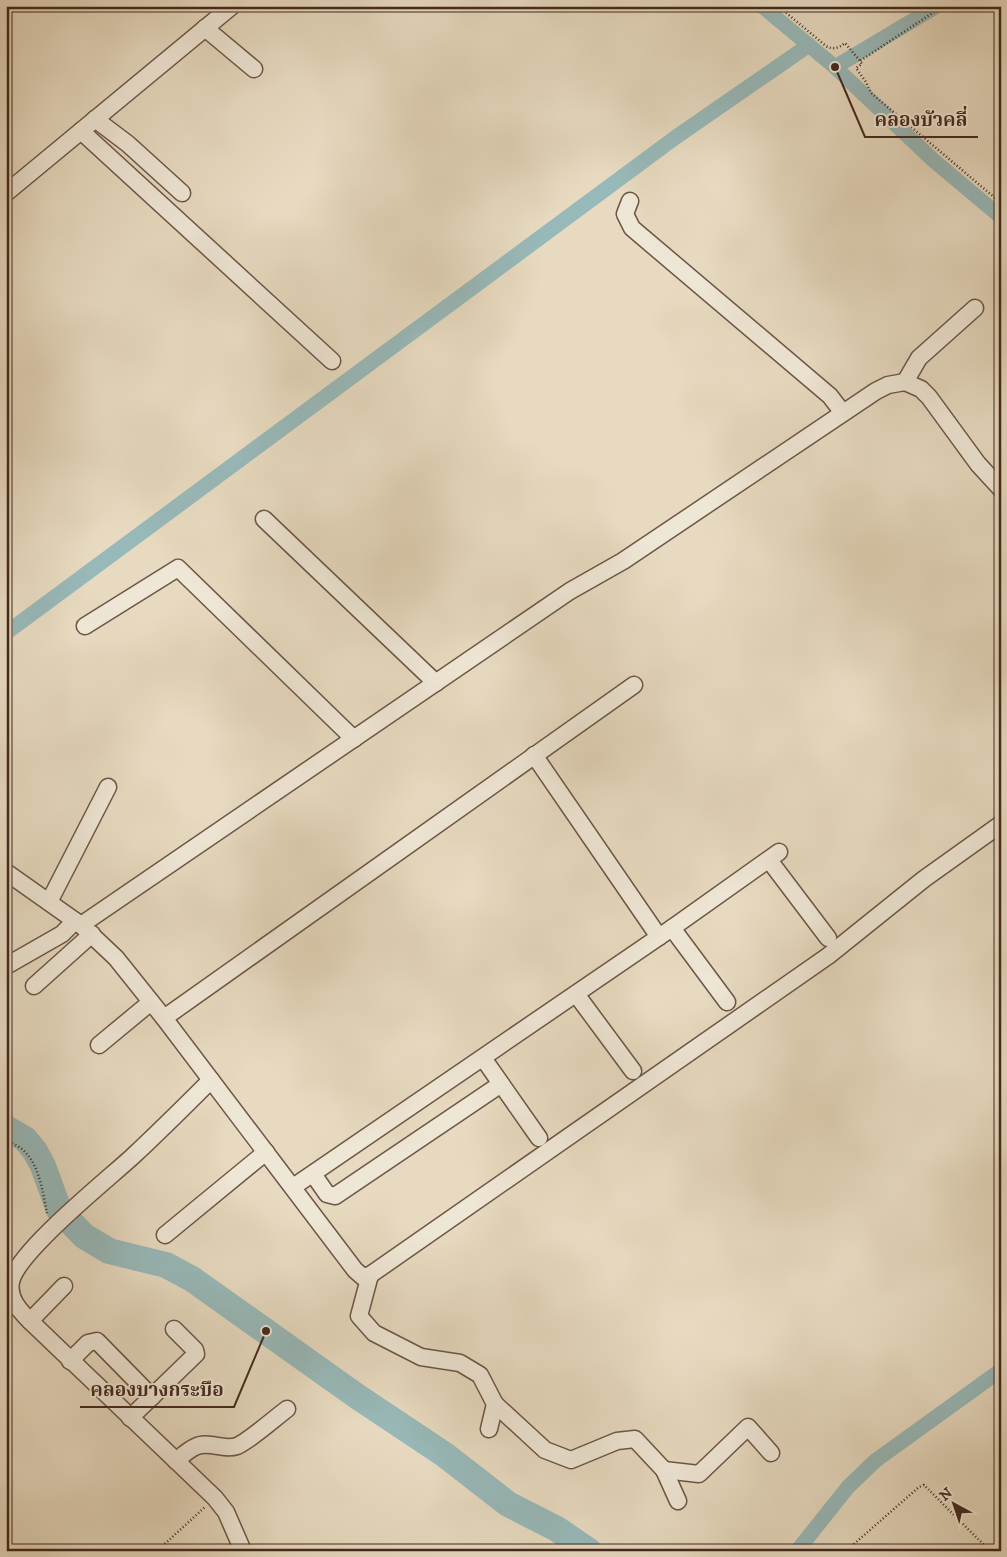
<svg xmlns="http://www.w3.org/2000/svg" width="1007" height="1557" viewBox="0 0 1007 1557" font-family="'IM FELL DW Pica','Noto Serif Thai',serif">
	<rect width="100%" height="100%" fill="#e7dac0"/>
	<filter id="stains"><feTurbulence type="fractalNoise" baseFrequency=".004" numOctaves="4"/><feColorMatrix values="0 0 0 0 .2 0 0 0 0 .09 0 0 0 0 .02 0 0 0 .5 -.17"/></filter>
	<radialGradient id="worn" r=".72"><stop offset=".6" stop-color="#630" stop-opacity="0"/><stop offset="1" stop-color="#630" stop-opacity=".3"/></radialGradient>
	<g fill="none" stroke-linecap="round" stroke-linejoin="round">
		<g stroke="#98b9b9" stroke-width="15">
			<polyline points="762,6 835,67 933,160 1001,217"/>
			<polyline points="835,67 937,6"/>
			<polyline points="6,633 676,137 809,45"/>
			<polyline points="797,1551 848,1487 875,1461 1001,1370"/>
		</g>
		<polyline stroke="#98b9b9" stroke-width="26" points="6,1128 25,1139 35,1151 43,1166 59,1210 84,1236 109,1251 166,1265 192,1279 358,1397 445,1455 508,1504 557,1529 589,1551"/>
		<g stroke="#6c5546" stroke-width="19">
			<g id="minor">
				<polyline points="205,28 254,69"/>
				<polyline points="95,119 128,144 182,193"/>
				<polyline points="81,131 332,361"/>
				<polyline points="6,193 232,6"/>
				<polyline points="630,201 625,214 632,228 830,396 843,413"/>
				<polyline points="905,382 919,358 975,308"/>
				<polyline points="264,519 436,683"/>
				<polyline points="85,626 178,568 354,739"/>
				<polyline points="534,755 659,937"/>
				<polyline points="769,860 828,938"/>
				<polyline points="6,872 81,925 116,958 164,1018 355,1270 363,1277 370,1275 828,956 924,879 1001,824"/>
				<polyline points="49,902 108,787"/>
				<polyline points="81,925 570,591 623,561 876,391 888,385 905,382 921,389 929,397 978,464 1001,489"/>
				<polyline points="672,928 727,1002"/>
				<polyline points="6,966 62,934 75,921"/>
				<polyline points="34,986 92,934"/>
				<polyline points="576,994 633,1071"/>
				<polyline points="164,1018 634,685"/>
				<polyline points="99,1045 151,1002"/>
				<polyline points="483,1058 539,1138"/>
				<path d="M211,1080c-26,26 -52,52 -79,77 -25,23 -115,95 -121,125 -3,16 8,28 19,39l185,177 11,14 17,39"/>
				<polyline points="313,1174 327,1194 335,1196 501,1084"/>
				<polyline points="293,1187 672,928 779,852"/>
				<polyline points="165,1235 266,1152"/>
				<polyline points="370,1275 359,1316 374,1333 421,1357 460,1363 480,1375 495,1404 489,1429"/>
				<polyline points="30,1321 64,1286"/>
				<polyline points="70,1361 88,1343 97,1341 152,1397"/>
				<polyline points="495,1404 545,1450 571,1460 617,1441 635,1439 664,1470 678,1501"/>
				<polyline points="130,1418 196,1354 195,1350 174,1329"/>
				<path d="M176,1461c6,-5 12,-11 19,-14 13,-7 28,4 42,-1 12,-5 38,-28 50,-37"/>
				<polyline points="664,1470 699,1474 748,1427 771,1453"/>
			</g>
		</g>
		<g stroke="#43291d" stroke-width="2.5" stroke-dasharray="1 2.5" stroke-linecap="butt">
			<path d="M778,6l48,40c7,4 13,2 19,-3l15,18"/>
			<polyline points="943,6 860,61 862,64 856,68 866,82 871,93 1001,203"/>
			<path d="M6,1140c7,4 15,7 20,13 14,15 17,41 21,60"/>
			<polyline points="157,1551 205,1507"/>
			<polyline points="846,1551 919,1487 924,1485 990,1551"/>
		</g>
		<use href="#minor" stroke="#efe7d6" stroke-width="16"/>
	</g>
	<path fill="none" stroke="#43291d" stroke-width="2" d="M835 67L865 137H978M266 1331L234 1407H80"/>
	<g fill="#43291d" stroke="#efe7d6" stroke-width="2">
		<circle cx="835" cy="67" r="5"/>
		<circle cx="266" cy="1331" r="5"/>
	</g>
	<g font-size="19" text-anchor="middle" font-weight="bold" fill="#43291d" stroke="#efe7d6" stroke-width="4" stroke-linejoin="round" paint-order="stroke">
		<text x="921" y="126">คลองบัวคลี่</text>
		<text x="157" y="1396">คลองบางกระบือ</text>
	</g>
	<rect width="1007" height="1557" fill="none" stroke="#e7dac0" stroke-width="25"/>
	<rect x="8" y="8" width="992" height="1542" fill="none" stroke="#43291d" stroke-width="2.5"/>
	<rect x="12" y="12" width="982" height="1532" fill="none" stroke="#43291d"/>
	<g transform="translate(954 1504) rotate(320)" stroke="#efe7d6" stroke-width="4" paint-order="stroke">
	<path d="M0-4L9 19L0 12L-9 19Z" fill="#43291d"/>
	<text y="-8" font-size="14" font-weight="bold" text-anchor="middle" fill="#43291d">N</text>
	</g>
	<rect width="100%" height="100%" filter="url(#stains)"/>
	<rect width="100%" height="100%" fill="url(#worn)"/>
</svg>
